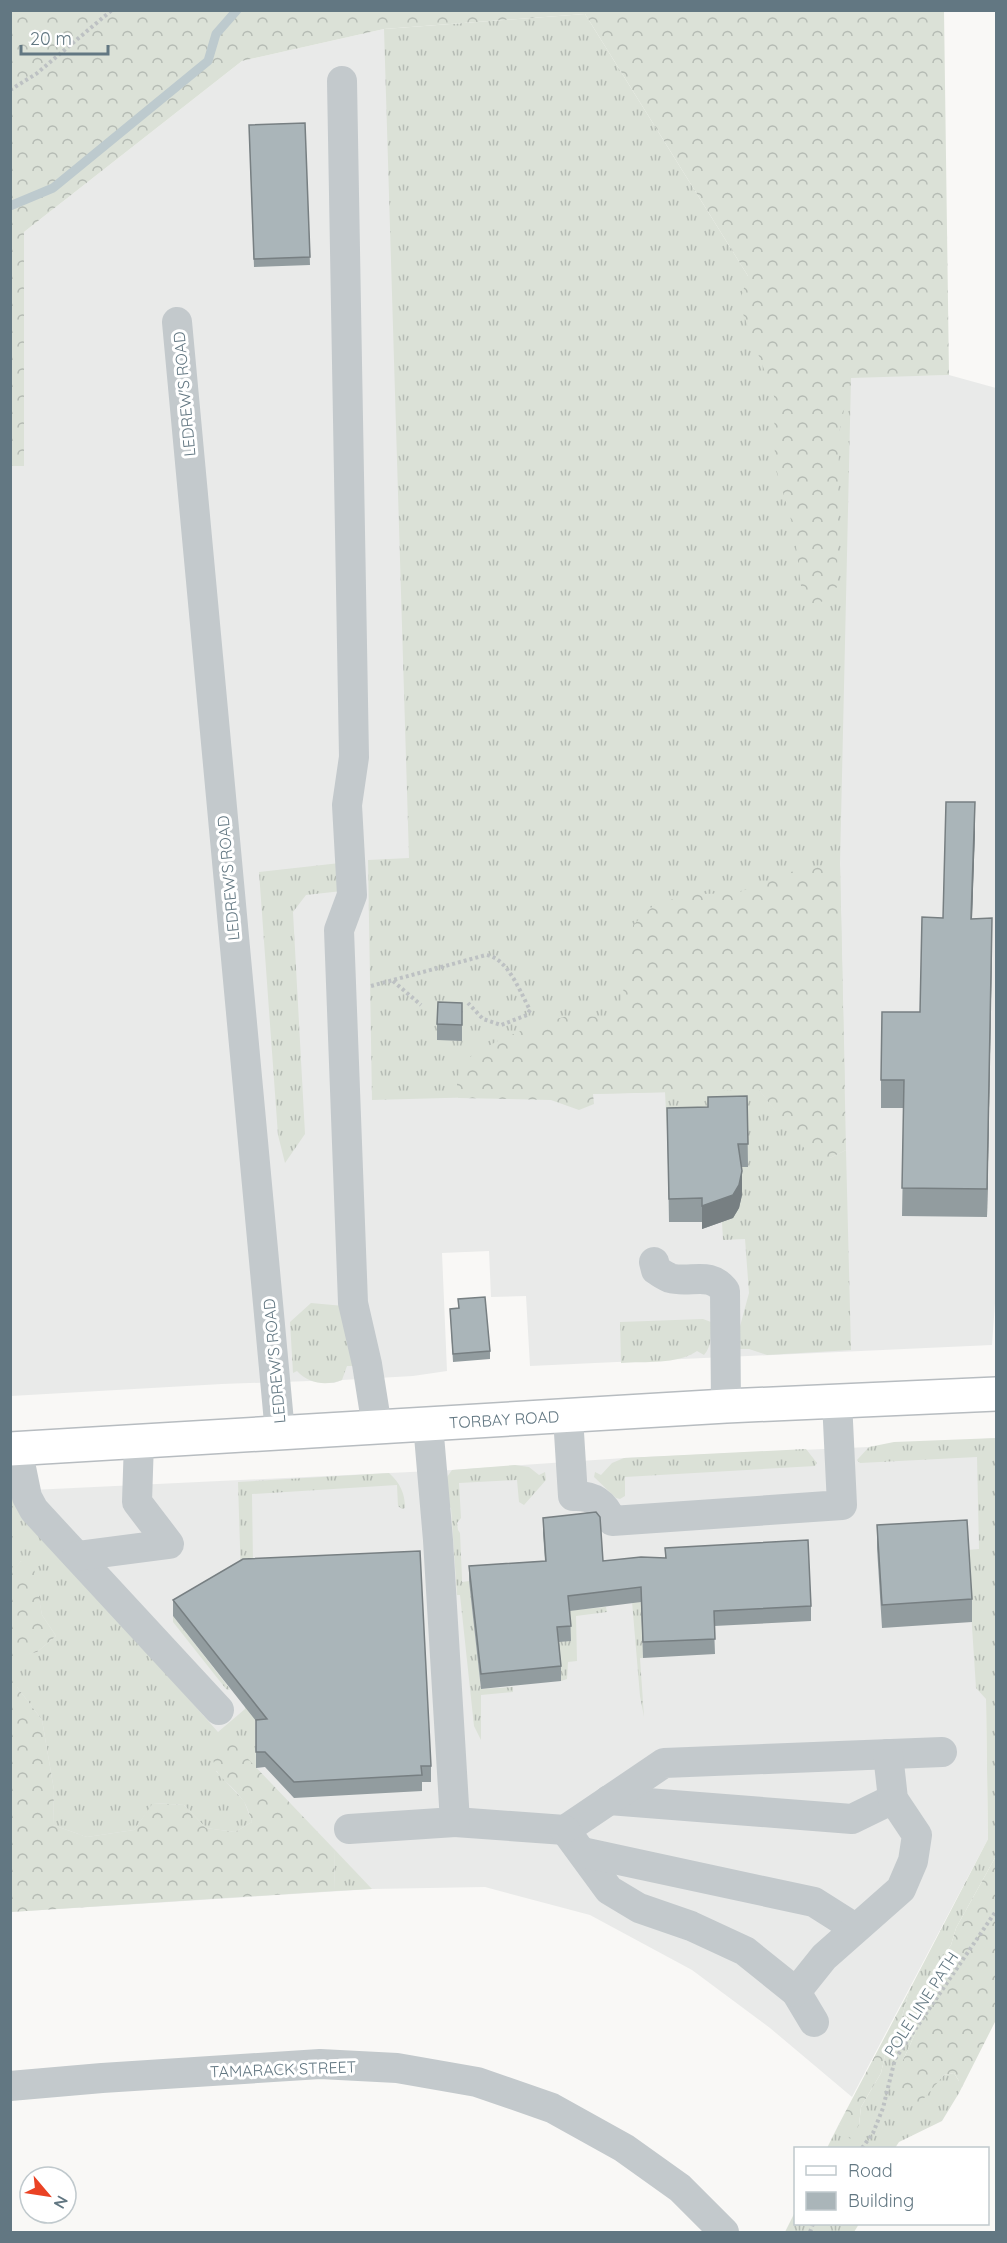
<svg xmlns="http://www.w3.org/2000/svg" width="1007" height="2243" viewBox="0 0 1007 2243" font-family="Quicksand,sans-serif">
	<defs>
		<pattern id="grass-tufts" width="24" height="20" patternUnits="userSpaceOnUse" patternTransform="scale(1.5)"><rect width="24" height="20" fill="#dbe1d7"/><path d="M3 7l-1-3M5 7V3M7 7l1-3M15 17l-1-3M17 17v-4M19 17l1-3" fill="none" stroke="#b5bbb4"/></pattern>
		<pattern id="forest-crowns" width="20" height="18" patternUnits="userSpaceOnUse" patternTransform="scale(1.5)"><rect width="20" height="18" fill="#dbe1d7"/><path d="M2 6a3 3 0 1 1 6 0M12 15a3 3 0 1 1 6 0" fill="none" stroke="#b5bbb4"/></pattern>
	</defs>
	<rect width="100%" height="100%" fill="#f9f8f6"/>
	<g fill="#e9eae9">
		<polygon points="384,29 851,377 949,375 996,388 995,1303 992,1345 530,1366 526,1296 491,1297 489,1251 442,1253 447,1371 413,1376 342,1380 334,1383 310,1381 222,1384 11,1396 10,466 24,465 24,232 242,61"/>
		<polygon points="996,1438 996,1699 986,1700 988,1839 852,2097 770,2028 692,1970 590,1915 485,1887 372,1889 11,1912 11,1491 452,1470 624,1458 869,1447"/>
	</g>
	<g fill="url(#grass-tufts)">
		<polygon points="585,14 748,276 851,378 840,864 845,1087 760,1091 775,1110 830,1158 846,1150 851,1350 767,1355 749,1349 739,1349 739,1330 749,1293 745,1239 723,1240 722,1222 733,1218 667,1131 665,1092 372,1100 368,860 409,858 384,29"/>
		<polygon points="340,863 342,891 306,895 293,912 305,1134 285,1163 278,1135 259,872"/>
		<path d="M311,1303l33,3 9,60h-6l-5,14c-16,6 -33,4 -45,-9l-4,2 -3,-51z"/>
		<path d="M703,1319l8,3c0,12 1,24 -7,33l-7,-4c-21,14 -51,10 -76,12l-1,-41z"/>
		<polygon points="996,1438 996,1856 956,1928 951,1945 934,1970 929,1983 927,2008 903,2060 934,2084 944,2075 954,2073 959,2081 959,2093 942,2121 899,2142 895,2148 827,2148 839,2124 847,2131 859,2125 861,2107 881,2073 886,2051 900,2024 909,1991 988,1839 986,1699 976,1688 967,1550 979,1549 977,1457 860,1463 857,1460 869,1447 894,1442"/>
		<polygon points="806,1449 817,1463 815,1466 625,1477 625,1496 620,1499 616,1498 594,1477 595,1472 601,1475 612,1463 624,1458"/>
		<polygon points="515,1465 529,1467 539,1475 545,1472 546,1480 524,1505 519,1502 517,1480 459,1483 461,1518 457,1523 458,1530 460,1533 462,1578 462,1582 469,1581 481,1689 513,1687 513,1692 481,1695 481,1740 474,1726 460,1595 457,1595 451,1508 447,1506 447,1477 452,1470"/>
		<path d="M389,1473c11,10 16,20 16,35l-3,1 -4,-3 -1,-21 -145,9 4,274 -40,3 28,30 8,21 -17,10 -29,-4 -22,-23 -30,-2 -20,27 -47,7 -34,-12 1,-35 -12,-70 -25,-33v-31l20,-4 19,-16 -14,-21 -4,-21 -17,-33 -10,13v-82h4l12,24 191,216 27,-23 -7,-227z"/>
		<polygon points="629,1566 638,1602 641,1602 643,1658 640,1658 644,1717 640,1696"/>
		<polygon points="606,1607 607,1612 576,1616 577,1661 568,1662 567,1679 561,1681 554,1612"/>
		<polygon points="173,1616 230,1689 229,1690 226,1689 173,1622"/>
		<polygon points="334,1849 372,1889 335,1891"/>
		<polygon points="795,2212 796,2224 859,2224 854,2232 785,2232"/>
	</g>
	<g fill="url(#forest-crowns)">
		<polygon points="10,11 944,11 949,375 851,378 839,433 837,587 827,599 815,605 803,602 794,530 775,465 774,396 739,303 748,276 585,14 384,29 242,61 24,232 24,466 11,466"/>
		<path d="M840,864l6,286 -16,8 -22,-5 -49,-63 -166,4 1,10 -15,6 -28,-10 -93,-2c-2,-14 -2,-28 10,-39 16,-15 80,-41 103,-43 12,-1 25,1 37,1l11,-10 10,-38 4,-44 23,-22 42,-9 39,-1 67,-26z"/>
		<path d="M21,1561l13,7 8,47 14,21 -19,16 -20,5v30l25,33 12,70 -1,35 34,12 47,-7 19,-27 31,2 22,23 29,4 17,-10c-3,-8 -5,-17 -10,-23 -16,-22 -31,-21 -29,-52l15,-9 106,111 1,42 -324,21 -1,-338z"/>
		<polygon points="996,1856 996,2020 959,2093 959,2081 954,2073 944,2075 919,2104 906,2108 899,2083 903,2060 927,2008 929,1983 934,1970 951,1945 956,1928"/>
		<polygon points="909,1991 900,2024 886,2051 881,2073 861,2107 859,2125 850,2139 839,2124"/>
	</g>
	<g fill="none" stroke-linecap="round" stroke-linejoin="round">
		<polyline stroke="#bdcace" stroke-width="9" points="10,206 53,188 208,61 216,34 237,10"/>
		<g stroke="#b7bcc0" stroke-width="36">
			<g id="major">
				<path id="s1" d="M10,1449l716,-43 270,-12"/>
			</g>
		</g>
		<g stroke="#bdc1c3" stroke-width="4" stroke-dasharray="3 3" stroke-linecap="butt">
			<polyline points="10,90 36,74 112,10"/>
			<polyline points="393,981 421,1005"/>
			<path d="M371,986l115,-31c22,3 34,37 44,55l-3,5 -26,10 -18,-6 -15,-16"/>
			<polyline points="862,2148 873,2133 883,2108 895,2059 996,1911"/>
			<polyline points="810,2232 813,2224"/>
		</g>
		<g stroke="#c3c9cc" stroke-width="30">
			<polyline points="342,81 354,757 347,805 352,895 339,930 353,1303 367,1364 377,1427"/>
			<polyline points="177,322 280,1433"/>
			<path d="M654,1262l2,8c5,3 9,6 14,8 20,6 40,-8 55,13l1,115"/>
			<path d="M568,1417l5,79c21,-1 31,7 39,25l230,-16 -5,-104"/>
			<polyline points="17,1448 27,1497 34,1510 219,1710"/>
			<polyline points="77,1556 169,1544 137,1502 139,1441"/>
			<polyline points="609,1800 852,1819 893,1799"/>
			<polyline points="455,1822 565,1830 664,1763 942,1752"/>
			<polyline points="349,1829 455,1822 438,1540 428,1424"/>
			<polyline points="565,1830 609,1890 639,1908 691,1926 745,1951 796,1992 814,2022"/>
			<polyline points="582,1852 814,1902 855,1928"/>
			<polyline points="796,1992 824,1957 901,1889 913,1861 917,1835 893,1799 888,1754"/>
			<polyline points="10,2086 102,2078 320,2064 397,2068 477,2082 552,2108 624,2148 680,2188 724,2232"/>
		</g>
		<use href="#major" stroke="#fff" stroke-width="33"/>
	</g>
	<g fill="#929c9f">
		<polygon points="305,123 310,265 254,267 249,125"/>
		<polygon points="975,830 972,919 992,946 987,1217 902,1216 904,1108 881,1108 881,1080 920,1012 943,918"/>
		<polygon points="462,1003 462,1041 437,1040 437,1024"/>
		<polygon points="747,1096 748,1167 741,1167 742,1195 739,1208 733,1218 702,1229 702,1222 669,1222 667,1108 708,1107"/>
		<polygon points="458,1299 490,1351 490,1359 453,1362 450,1309 458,1309"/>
		<polygon points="543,1518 603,1561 665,1558 665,1548 811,1606 811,1621 714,1626 715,1654 643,1658 641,1602 570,1611 571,1641 559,1642 561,1666 561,1681 481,1689 469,1581 469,1566 545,1561 543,1533"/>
		<polygon points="877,1525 972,1599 972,1622 882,1628 877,1548"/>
		<polygon points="173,1600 431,1766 431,1782 422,1782 422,1791 294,1798 265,1767 256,1768 256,1721 173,1616"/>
	</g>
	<g fill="#777f82">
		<polygon points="975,802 975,830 971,947 971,919"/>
		<polygon points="992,918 992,946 987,1217 987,1189"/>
		<polygon points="742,1171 742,1195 739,1208 733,1218 702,1229 702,1206"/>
	</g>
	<g fill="#aab5b9" stroke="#777f82" stroke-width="1.5">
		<polygon points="305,123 310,257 254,259 249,125"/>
		<polygon points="946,802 975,802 971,919 992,918 987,1189 902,1188 904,1080 881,1080 882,1012 920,1012 922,917 943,918"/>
		<polygon points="438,1002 462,1003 462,1025 437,1024"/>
		<polygon points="747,1096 748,1144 738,1144 742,1171 739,1185 733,1195 702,1206 702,1198 669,1199 667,1108 708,1107 708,1097"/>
		<polygon points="485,1297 490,1351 453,1354 450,1309 459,1308 458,1299"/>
		<polygon points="596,1512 600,1517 603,1561 641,1557 666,1558 665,1548 808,1540 811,1606 714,1611 715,1639 643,1642 641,1587 568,1596 571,1626 557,1627 561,1666 481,1674 469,1566 546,1561 543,1518"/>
		<polygon points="967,1520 972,1599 882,1605 877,1525"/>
		<polygon points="420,1551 431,1766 421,1766 422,1775 294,1782 265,1752 256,1752 256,1720 267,1719 173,1600 243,1559"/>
	</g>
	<g text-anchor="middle" stroke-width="6" stroke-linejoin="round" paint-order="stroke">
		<g font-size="16" fill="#627782" stroke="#fff">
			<text transform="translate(184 394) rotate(-95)" y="6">LEDREW'S ROAD</text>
			<text transform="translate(228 878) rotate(-95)" y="6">LEDREW'S ROAD</text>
			<text transform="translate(274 1361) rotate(-95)" y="6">LEDREW'S ROAD</text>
			<text dy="6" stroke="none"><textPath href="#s1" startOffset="495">TORBAY ROAD</textPath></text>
			<text transform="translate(921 2004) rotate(-57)" y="6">POLE LINE PATH</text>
			<text transform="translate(283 2069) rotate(-2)" y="6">TAMARACK STREET</text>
		</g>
	</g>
	<rect width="1007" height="2243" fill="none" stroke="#627782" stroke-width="24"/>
	<rect x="794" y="2147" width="195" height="78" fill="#ffffff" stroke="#c0c9cd" stroke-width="1.5"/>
	<rect x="806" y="2166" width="30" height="9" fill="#ffffff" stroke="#c0c9cd" stroke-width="1.5"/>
	<text x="848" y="2177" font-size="18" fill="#627782">Road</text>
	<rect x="806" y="2192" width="30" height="18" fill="#aab5b9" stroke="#c0c9cd" stroke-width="1.5"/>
	<text x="848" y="2207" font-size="18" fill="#627782">Building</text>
	<g transform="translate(48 2195) rotate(119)"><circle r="28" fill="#ffffff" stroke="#c0c9cd" stroke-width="1.5"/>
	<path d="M0-4.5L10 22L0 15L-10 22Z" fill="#ea4224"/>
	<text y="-9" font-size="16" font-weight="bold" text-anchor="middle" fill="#627782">N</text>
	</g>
	<path d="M21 45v9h87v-9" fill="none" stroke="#627782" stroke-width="3"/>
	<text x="30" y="45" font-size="18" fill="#627782" stroke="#ffffff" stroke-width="4.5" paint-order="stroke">20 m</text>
</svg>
